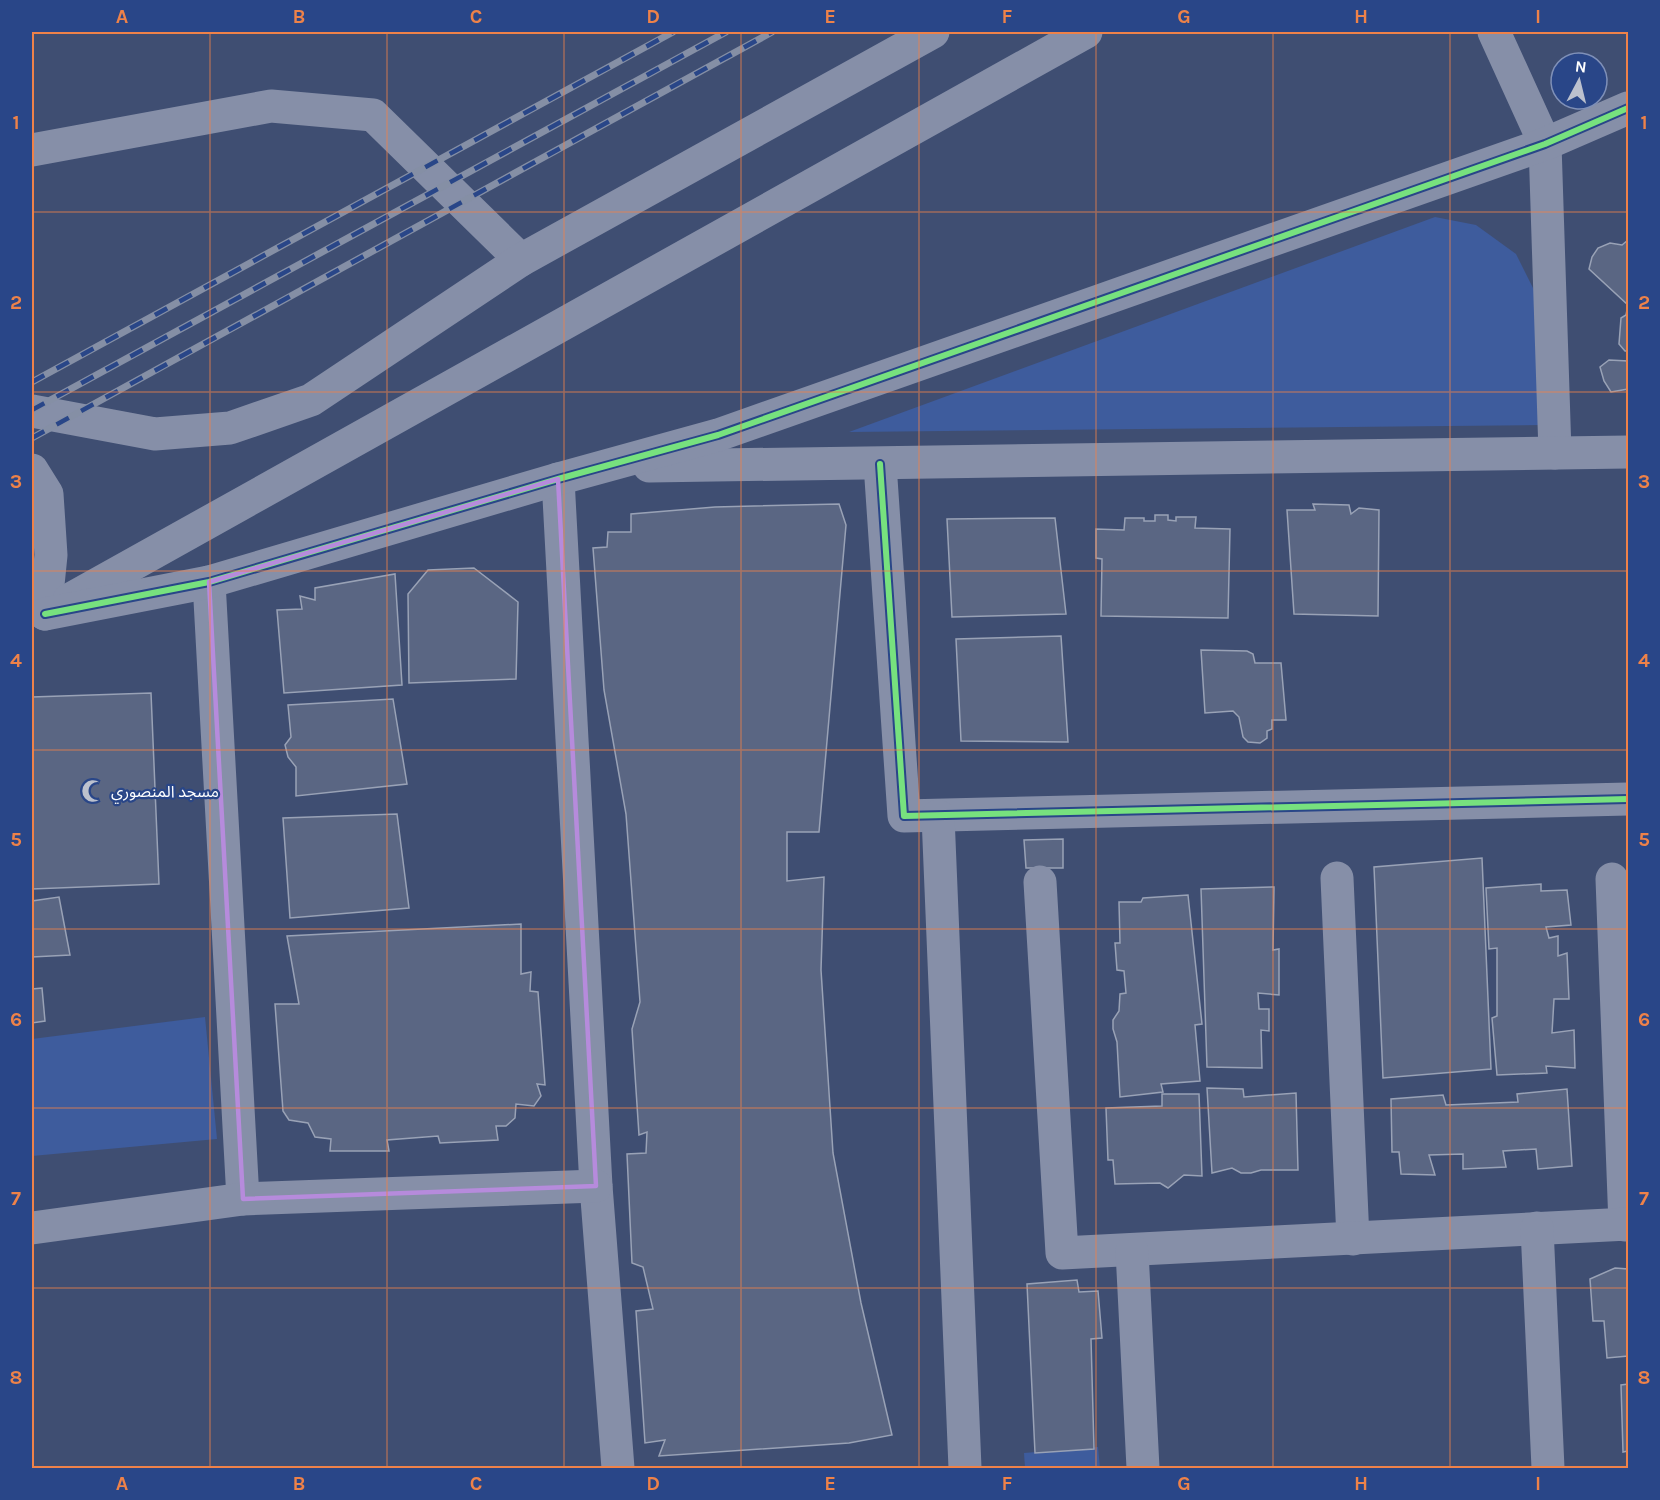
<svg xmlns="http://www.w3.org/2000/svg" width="1660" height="1500" viewBox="0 0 1660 1500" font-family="Karla,'Noto Sans Arabic',sans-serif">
	<rect width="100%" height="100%" fill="#3f4e72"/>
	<g fill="#3e5c9d">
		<polygon points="1435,217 1476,225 1516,254 1534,290 1543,425 849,432"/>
		<polygon points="205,1017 217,1139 32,1156 32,1039"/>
		<polygon points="1098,1447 1100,1468 1025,1468 1024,1453"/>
	</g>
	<g fill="#5a6683" stroke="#99a2b6" stroke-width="1.5">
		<polygon points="1628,240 1628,305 1589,269 1592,257 1598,248 1610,243 1622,245"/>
		<polygon points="1628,305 1628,351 1625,351 1619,344 1621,318 1626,315"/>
		<polygon points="1609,360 1628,361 1628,389 1611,392 1604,381 1600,367"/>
		<polygon points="839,504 846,525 819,832 787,832 787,881 824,877 821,970 833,1153 861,1303 892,1435 849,1443 659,1456 665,1440 645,1443 636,1311 653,1309 643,1267 632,1263 627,1154 646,1153 647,1132 639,1135 632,1029 640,1002 626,814 604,690 593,548 607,547 608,532 631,532 631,514 715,507"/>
		<polygon points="1313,504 1349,505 1351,514 1359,508 1379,510 1378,616 1294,614 1287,510 1315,510"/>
		<polygon points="1155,515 1168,515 1168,520 1176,521 1176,517 1196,517 1195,528 1230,529 1228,618 1101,616 1102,559 1096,558 1096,529 1124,530 1125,518 1144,518 1144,521 1155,521"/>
		<polygon points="1055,518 1066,614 952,617 947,519"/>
		<polygon points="474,568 518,602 516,679 409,683 408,594 428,570"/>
		<polygon points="395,574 402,685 284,693 277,610 302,609 300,596 315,600 315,588"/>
		<polygon points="1061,636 1068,742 961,741 956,639"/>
		<polygon points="1201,650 1247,651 1253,654 1255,663 1281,663 1286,720 1272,720 1272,729 1267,731 1267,738 1260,743 1248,742 1243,737 1239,717 1233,711 1205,713"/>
		<polygon points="151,693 159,884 32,889 32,697"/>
		<polygon points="393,699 407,784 296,796 296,767 288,757 285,745 291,737 288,705"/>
		<polygon points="397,814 409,908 290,918 283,818"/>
		<polygon points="1063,839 1063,868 1026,868 1024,840"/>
		<polygon points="1482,858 1491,1069 1383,1078 1374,867"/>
		<polygon points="1541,884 1541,891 1567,890 1571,925 1546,927 1549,938 1558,936 1558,956 1567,953 1569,999 1554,999 1552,1033 1574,1030 1575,1068 1546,1066 1547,1073 1497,1075 1492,1018 1497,1016 1497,948 1489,949 1486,888"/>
		<polygon points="1274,887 1273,950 1279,949 1279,995 1258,993 1259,1009 1269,1009 1269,1031 1261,1030 1262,1068 1207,1067 1201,889"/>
		<polygon points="1188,895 1202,1024 1195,1025 1200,1081 1161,1084 1163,1092 1120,1097 1117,1042 1113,1029 1113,1020 1119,1011 1120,994 1126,993 1124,971 1117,970 1115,943 1120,943 1119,902 1141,902 1143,898"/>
		<polygon points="59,897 70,955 32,957 32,901"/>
		<polygon points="521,924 521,974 531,972 530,991 538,992 545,1085 537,1084 541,1096 534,1106 516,1104 515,1118 506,1126 496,1126 498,1140 440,1143 438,1136 387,1140 389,1151 330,1151 331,1139 315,1137 308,1123 289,1120 283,1111 275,1004 299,1004 287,936"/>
		<polygon points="42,988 45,1021 32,1023 32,989"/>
		<polygon points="1207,1088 1243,1089 1244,1097 1296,1093 1298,1170 1261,1170 1251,1173 1241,1173 1232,1168 1212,1173"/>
		<polygon points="1567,1089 1572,1166 1538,1169 1536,1149 1503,1151 1506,1167 1463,1169 1463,1154 1429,1155 1435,1175 1401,1174 1399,1152 1392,1152 1391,1099 1443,1095 1446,1105 1518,1102 1517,1094"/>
		<polygon points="1162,1094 1199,1094 1202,1176 1184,1175 1168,1188 1160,1183 1115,1184 1113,1160 1108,1160 1106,1108 1162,1106"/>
		<polygon points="1615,1268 1628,1269 1628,1356 1607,1358 1604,1321 1593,1321 1590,1279"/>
		<polygon points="1077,1280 1079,1292 1098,1291 1102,1338 1091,1339 1094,1449 1035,1453 1027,1284"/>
		<polygon points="1628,1384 1628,1451 1623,1452 1621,1385"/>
	</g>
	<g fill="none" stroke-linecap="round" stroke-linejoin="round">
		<g stroke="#868fa8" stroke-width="33">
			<polyline points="1494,32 1545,144 1555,453"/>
			<polyline points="32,150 271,106 373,115 521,260"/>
			<polyline points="32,411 155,434 230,428 311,400 521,260 933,32"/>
			<polyline points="880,464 904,816 1628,799"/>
			<polyline points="649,466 1628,452"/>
			<polyline points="32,470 47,494 51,555 45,614"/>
			<polyline points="558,479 596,1186 618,1468"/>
			<polyline points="209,582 243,1199"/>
			<polyline points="69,600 1086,32"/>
			<polyline points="45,614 209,582 558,479 718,435 1545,144 1628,108"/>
			<polyline points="938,816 965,1468"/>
			<polyline points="1337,878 1353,1239"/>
			<polyline points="1612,879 1625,1225"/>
			<polyline points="1040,882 1062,1253 1628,1224"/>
			<polyline points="32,1228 243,1199 596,1186"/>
			<polyline points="1537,1228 1548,1468"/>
			<polyline points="1132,1251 1143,1468"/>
		</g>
		<g stroke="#858fa5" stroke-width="7">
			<g id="rail">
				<polyline points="32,382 673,32"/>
				<polyline points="32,410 726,32"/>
				<polyline points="32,438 772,32"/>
			</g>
		</g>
		<use href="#rail" stroke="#294688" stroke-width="4.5" stroke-dasharray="14" stroke-linecap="butt"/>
		<g stroke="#294688" stroke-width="10">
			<g id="cycleway">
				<polyline points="880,464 904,816 1628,799"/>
				<polyline points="45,614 209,582 558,479 718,435 1545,144 1628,108"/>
			</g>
		</g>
		<use href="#cycleway" stroke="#77e17e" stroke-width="6"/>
	</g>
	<path fill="none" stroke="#b68bdc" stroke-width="4.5" stroke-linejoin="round" d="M558,479l38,707 -353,13 -34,-617z"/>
	<path fill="none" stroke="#ee8249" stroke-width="1.5" stroke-opacity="0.55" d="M210,32v1436M387,32v1436M564,32v1436M741,32v1436M919,32v1436M1096,32v1436M1273,32v1436M1450,32v1436M32,212h1596M32,392h1596M32,571h1596M32,750h1596M32,929h1596M32,1108h1596M32,1288h1596"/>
	<defs>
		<g id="mosque-bare" transform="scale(1.8)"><path d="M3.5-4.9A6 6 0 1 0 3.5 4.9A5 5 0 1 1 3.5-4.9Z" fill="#bcc1ce" stroke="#294688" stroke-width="2.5" paint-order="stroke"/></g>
	</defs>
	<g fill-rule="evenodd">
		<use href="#mosque-bare" x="93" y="791"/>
	</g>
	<g text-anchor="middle" stroke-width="4.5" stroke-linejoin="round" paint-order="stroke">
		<g font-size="16" fill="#fff" stroke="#294688" text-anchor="start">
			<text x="111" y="797">مسجد المنصوري</text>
		</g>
	</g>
	<rect width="1660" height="1500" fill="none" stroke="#294688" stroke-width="66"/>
	<g transform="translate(1579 81) rotate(7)"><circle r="28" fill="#294688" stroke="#7f90b8" stroke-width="1.5"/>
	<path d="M0-4.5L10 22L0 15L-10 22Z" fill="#bcc1ce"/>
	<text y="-9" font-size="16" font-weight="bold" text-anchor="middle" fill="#ffffff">N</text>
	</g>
	<rect x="33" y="33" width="1594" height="1434" fill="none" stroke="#ee8249" stroke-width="2"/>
	<g font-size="20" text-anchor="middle" font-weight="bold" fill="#ee8249">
		<text x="122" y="23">A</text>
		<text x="299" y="23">B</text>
		<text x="476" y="23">C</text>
		<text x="653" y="23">D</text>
		<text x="830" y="23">E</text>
		<text x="1007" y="23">F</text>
		<text x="1184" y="23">G</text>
		<text x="1361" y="23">H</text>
		<text x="1538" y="23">I</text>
		<text x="16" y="129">1</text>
		<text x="1644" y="129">1</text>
		<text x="16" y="309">2</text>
		<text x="1644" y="309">2</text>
		<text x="16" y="488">3</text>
		<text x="1644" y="488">3</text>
		<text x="16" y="667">4</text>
		<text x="1644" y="667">4</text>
		<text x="16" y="846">5</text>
		<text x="1644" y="846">5</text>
		<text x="16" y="1026">6</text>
		<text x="1644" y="1026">6</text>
		<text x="16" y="1205">7</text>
		<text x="1644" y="1205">7</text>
		<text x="16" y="1384">8</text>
		<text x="1644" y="1384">8</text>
		<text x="122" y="1490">A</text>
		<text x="299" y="1490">B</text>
		<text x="476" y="1490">C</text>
		<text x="653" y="1490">D</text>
		<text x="830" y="1490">E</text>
		<text x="1007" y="1490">F</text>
		<text x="1184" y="1490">G</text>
		<text x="1361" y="1490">H</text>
		<text x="1538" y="1490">I</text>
	</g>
</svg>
